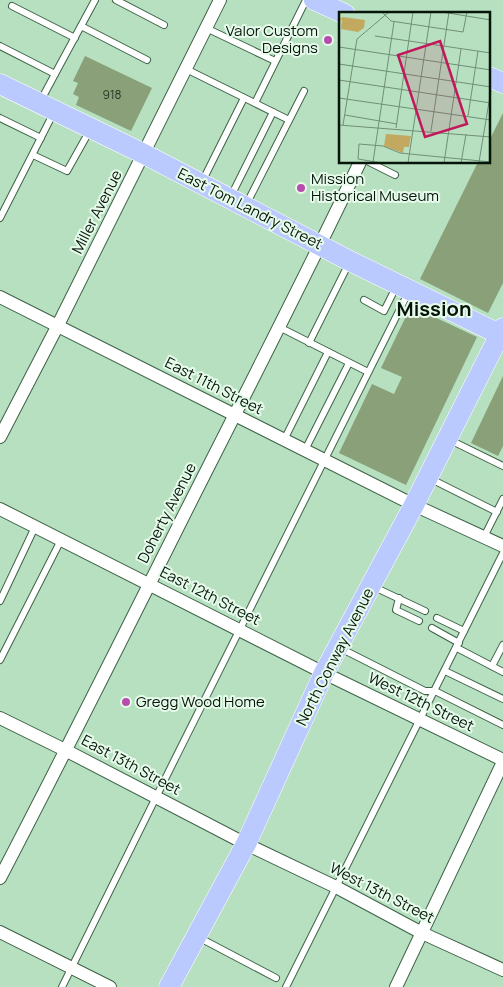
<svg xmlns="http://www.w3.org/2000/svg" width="503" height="987" viewBox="0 0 503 987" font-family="Manrope,sans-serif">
	<rect width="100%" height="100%" fill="#b7e0c0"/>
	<g fill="#8aa078">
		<polygon points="85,56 152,88 131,131 76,105 79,97 73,94 78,83 73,81"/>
		<polygon points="503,113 503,283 488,313 420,279 478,162 489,162 489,141"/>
		<polygon points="411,306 477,337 406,485 339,453 372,384 394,394 402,377 381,368"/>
		<polygon points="503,376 503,446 498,456 471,443"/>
	</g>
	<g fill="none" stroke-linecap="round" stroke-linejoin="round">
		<g stroke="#3e6246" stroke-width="8">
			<g id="lane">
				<polyline points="116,0 164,25"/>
				<polyline points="12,6 75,38"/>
				<polyline points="81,26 147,60"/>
				<polyline points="206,28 275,61"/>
				<polyline points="0,46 55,74 40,102"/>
				<polyline points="186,69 289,120"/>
				<polyline points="55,74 95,0"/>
				<polyline points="255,103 306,0"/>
				<polyline points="0,118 41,138"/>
				<polyline points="33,155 67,171 90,130"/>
				<polyline points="369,162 395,175"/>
				<polyline points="202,182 244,98"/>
				<polyline points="231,196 273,112"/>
				<polyline points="246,205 304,91"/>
				<polyline points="0,218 54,112"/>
				<polyline points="364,300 384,311 396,287"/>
				<polyline points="279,327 368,372"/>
				<polyline points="309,343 349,263"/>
				<polyline points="284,440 328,352"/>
				<polyline points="450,440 503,466"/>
				<polyline points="305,450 349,363"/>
				<polyline points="431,479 497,512"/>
				<polyline points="484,537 503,499"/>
				<polyline points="372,586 425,611"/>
				<polyline points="399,598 396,610 419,621"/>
				<polyline points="0,601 35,527"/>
				<polyline points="437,618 464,631"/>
				<polyline points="432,628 459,643"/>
				<polyline points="340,648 425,691 435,691 503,725"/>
				<polyline points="457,648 503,672"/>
				<polyline points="0,660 61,540"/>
				<polyline points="492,666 503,645"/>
				<polyline points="445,671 503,699"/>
				<polyline points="198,937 276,978"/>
				<path d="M62,987c114,-232 231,-463 346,-694"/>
				<polyline points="286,987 503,553"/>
			</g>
		</g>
		<g stroke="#3e6246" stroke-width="14">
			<g id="street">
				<polyline points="0,297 414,505 503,546"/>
				<polyline points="0,437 57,327 220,0"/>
				<polyline points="0,509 324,673 503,760"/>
				<polyline points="0,718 67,751 246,844 336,887 422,933 503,970"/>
				<path d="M0,878c62,-119 122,-239 182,-359 60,-119 121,-237 178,-357"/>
				<polyline points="0,932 110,987"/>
				<polyline points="396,987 503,762"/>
			</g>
		</g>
		<g stroke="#fff" stroke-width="21">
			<g id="primary">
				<polyline points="314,0 345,14"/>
				<polyline points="489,77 503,83"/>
				<polyline points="0,84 144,154 350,261 503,336"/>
				<polyline points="169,987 246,844 324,673 414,505 503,328"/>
			</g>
		</g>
		<use href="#lane" stroke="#fff" stroke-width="6"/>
		<use href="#street" stroke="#fff" stroke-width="12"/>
		<use href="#primary" stroke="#bbcafe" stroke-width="20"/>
	</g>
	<g fill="#b74cae" stroke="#e7fbeb" stroke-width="2">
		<circle cx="328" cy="40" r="5"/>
		<circle cx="301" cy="188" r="5"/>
		<circle cx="126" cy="702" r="5"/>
	</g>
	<g text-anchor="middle" stroke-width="4" stroke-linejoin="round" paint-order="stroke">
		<g font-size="12" fill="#273826">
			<text x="112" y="99">918</text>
		</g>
		<g font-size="15" fill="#06150a" stroke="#e7fbeb" text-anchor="start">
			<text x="318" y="36" text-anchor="end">Valor Custom<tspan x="318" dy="17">Designs</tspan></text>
			<text x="311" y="184">Mission<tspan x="311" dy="17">Historical Museum</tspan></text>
			<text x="136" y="707">Gregg Wood Home</text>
		</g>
		<g font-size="15" fill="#06150a" stroke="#e7fbeb">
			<text transform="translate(250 209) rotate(27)" y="5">East Tom Landry Street</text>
			<text transform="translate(97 212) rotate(-63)" y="5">Miller Avenue</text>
			<text transform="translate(214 386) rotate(27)" y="5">East 11th Street</text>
			<text transform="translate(167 513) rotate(-63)" y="5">Doherty Avenue</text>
			<text transform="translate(210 596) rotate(27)" y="5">East 12th Street</text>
			<text transform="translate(335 657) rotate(-63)" y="5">North Conway Avenue</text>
			<text transform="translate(421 702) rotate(26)" y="5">West 12th Street</text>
			<text transform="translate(131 765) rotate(28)" y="5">East 13th Street</text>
			<text transform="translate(382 893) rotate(27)" y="5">West 13th Street</text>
		</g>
		<g font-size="20" font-weight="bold" fill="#06150a" stroke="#e7fbeb">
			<text x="434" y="316">Mission</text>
		</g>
	</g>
	<g transform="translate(339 12)">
		<rect width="151" height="151" fill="#b7e0c0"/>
		<path d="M4,5l22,3 -1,8 -6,4 -17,-3 1,-10 -3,3v-3zM47,122l25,2 -2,11h-5l-1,6 -19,-7z" fill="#c2a95f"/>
		<path fill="none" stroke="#708f77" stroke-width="1" d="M43,0l9,9 72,11 4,-20M103,0l49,8M36,24l116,17M0,35l152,23M0,52l152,23M0,68l152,23M0,86l152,22M6,103l52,9M129,104l10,-65M0,113l152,12M4,113l14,-86 32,-27M57,116l17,-116M92,119l18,-119M34,150l21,-140M140,150l12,-72M43,151l-24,-4 1,-15 24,2 17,7 91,9M69,151l23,-151M105,151l17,-114M122,151l5,-29"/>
		<path fill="#c2185b" fill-opacity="0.15" stroke="#c2185b" stroke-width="2.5" d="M101,29l27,83 -42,13 -27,-82z"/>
		<rect width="151" height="151" fill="none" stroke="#06150a" stroke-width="2.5"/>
	</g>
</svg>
